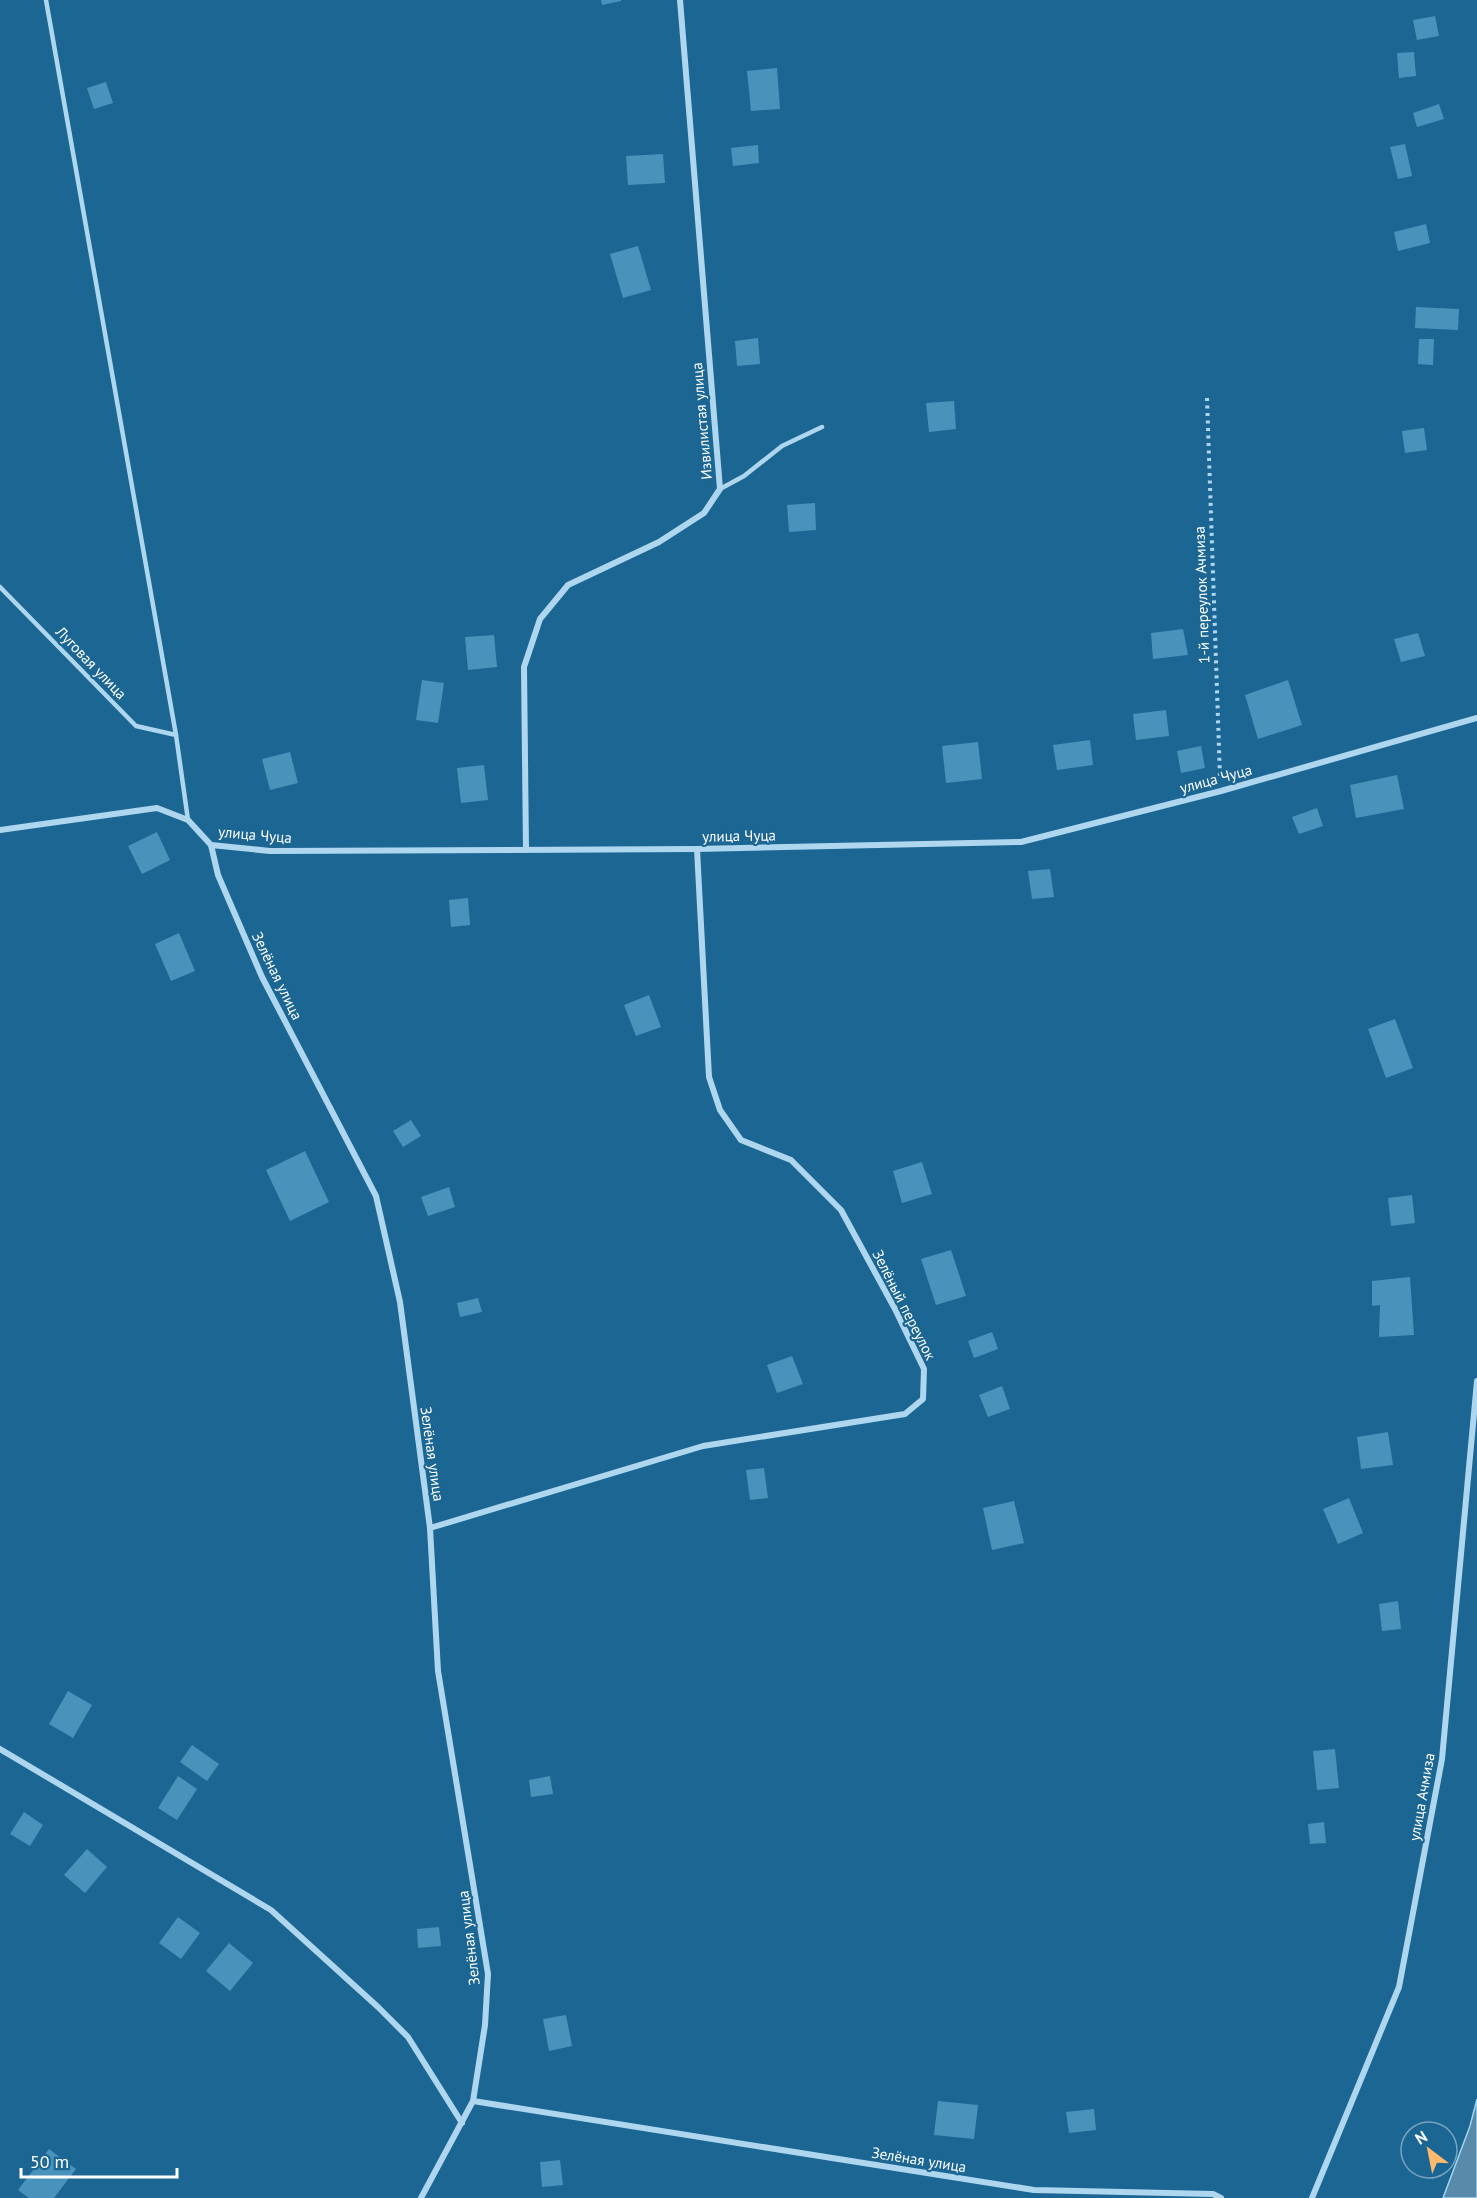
<svg xmlns="http://www.w3.org/2000/svg" width="1477" height="2198" viewBox="0 0 1477 2198" font-family="'PT Sans',sans-serif">
	<rect width="100%" height="100%" fill="#1c6693"/>
	<polygon fill="#588aa9" stroke="#a1d5f1" stroke-width="1.5" points="1477,2099 1477,2198 1443,2198 1470,2126"/>
	<g fill="#4992bc">
		<polygon points="601,0 621,0 621,1 602,5"/>
		<polygon points="1435,16 1439,36 1417,40 1413,20"/>
		<polygon points="1414,52 1416,76 1399,78 1397,53"/>
		<polygon points="777,68 780,109 751,111 747,71"/>
		<polygon points="106,82 113,103 94,109 87,88"/>
		<polygon points="1439,104 1444,119 1417,127 1413,113"/>
		<polygon points="1405,144 1412,176 1398,179 1390,147"/>
		<polygon points="758,145 759,163 733,166 731,148"/>
		<polygon points="663,154 665,183 628,185 626,156"/>
		<polygon points="1426,224 1430,243 1398,251 1394,232"/>
		<polygon points="638,246 651,290 623,298 610,254"/>
		<polygon points="1416,307 1459,309 1458,330 1415,328"/>
		<polygon points="758,338 760,364 737,366 735,341"/>
		<polygon points="1419,339 1434,339 1433,365 1418,364"/>
		<polygon points="954,401 956,429 929,432 926,403"/>
		<polygon points="1424,428 1427,450 1405,453 1402,431"/>
		<polygon points="815,503 816,530 789,532 787,505"/>
		<polygon points="1183,629 1188,655 1153,659 1151,633"/>
		<polygon points="1418,633 1425,656 1401,662 1394,639"/>
		<polygon points="494,635 497,667 468,670 465,637"/>
		<polygon points="422,680 444,683 438,723 416,720"/>
		<polygon points="1288,680 1302,725 1258,739 1245,695"/>
		<polygon points="1166,710 1169,736 1136,740 1133,714"/>
		<polygon points="1090,740 1093,765 1057,770 1053,745"/>
		<polygon points="978,742 982,779 946,783 942,746"/>
		<polygon points="1201,746 1205,768 1181,773 1177,751"/>
		<polygon points="290,752 298,783 270,790 262,759"/>
		<polygon points="484,765 488,800 461,803 457,768"/>
		<polygon points="1397,775 1404,809 1356,818 1350,785"/>
		<polygon points="1317,808 1323,826 1299,834 1292,817"/>
		<polygon points="157,832 170,860 142,874 128,846"/>
		<polygon points="1050,869 1054,897 1032,899 1028,871"/>
		<polygon points="468,898 470,925 451,927 449,900"/>
		<polygon points="179,933 195,971 171,981 155,944"/>
		<polygon points="649,995 661,1027 636,1036 624,1005"/>
		<polygon points="1395,1019 1413,1068 1386,1078 1368,1029"/>
		<polygon points="411,1120 421,1136 403,1147 393,1131"/>
		<polygon points="305,1151 329,1202 290,1221 266,1170"/>
		<polygon points="922,1162 932,1194 902,1203 893,1171"/>
		<polygon points="449,1187 455,1207 428,1216 421,1197"/>
		<polygon points="1412,1195 1415,1223 1391,1226 1388,1198"/>
		<polygon points="951,1250 966,1296 936,1305 921,1259"/>
		<polygon points="1410,1277 1414,1335 1379,1337 1380,1305 1372,1306 1372,1281"/>
		<polygon points="478,1298 482,1312 460,1317 457,1303"/>
		<polygon points="992,1332 998,1349 974,1358 968,1341"/>
		<polygon points="792,1356 803,1384 777,1393 767,1365"/>
		<polygon points="1002,1386 1010,1409 988,1417 979,1395"/>
		<polygon points="1388,1432 1393,1465 1361,1469 1357,1437"/>
		<polygon points="764,1468 768,1498 750,1500 746,1470"/>
		<polygon points="1349,1498 1363,1533 1338,1544 1323,1509"/>
		<polygon points="1014,1501 1024,1543 992,1550 983,1508"/>
		<polygon points="1398,1601 1401,1629 1382,1631 1379,1604"/>
		<polygon points="68,1691 92,1705 73,1738 49,1724"/>
		<polygon points="192,1745 219,1764 207,1781 180,1762"/>
		<polygon points="1335,1749 1339,1788 1317,1790 1313,1751"/>
		<polygon points="178,1776 197,1789 177,1820 158,1808"/>
		<polygon points="550,1776 553,1794 531,1797 529,1780"/>
		<polygon points="24,1812 43,1825 30,1846 10,1834"/>
		<polygon points="1324,1822 1326,1843 1310,1844 1308,1824"/>
		<polygon points="87,1849 107,1867 85,1893 64,1875"/>
		<polygon points="178,1917 200,1933 181,1959 159,1943"/>
		<polygon points="439,1927 441,1946 418,1948 417,1929"/>
		<polygon points="229,1943 253,1963 230,1991 206,1971"/>
		<polygon points="566,2015 572,2046 549,2051 543,2019"/>
		<polygon points="938,2101 978,2105 974,2139 934,2135"/>
		<polygon points="1094,2109 1096,2130 1069,2133 1066,2112"/>
		<polygon points="49,2149 76,2169 54,2198 29,2198 18,2190"/>
		<polygon points="560,2160 563,2185 542,2187 540,2162"/>
	</g>
	<g fill="none" stroke-linecap="round" stroke-linejoin="round">
		<polyline stroke="#aed7ef" stroke-width="4" stroke-dasharray="3 4.5" stroke-linecap="butt" points="1207,398 1220,778"/>
		<g stroke="#aed7ef" stroke-width="4.5">
			<polyline points="46,0 176,735 188,820"/>
			<polyline points="720,489 744,476 782,446 822,427"/>
			<polyline points="0,587 136,726 176,735"/>
		</g>
		<g stroke="#aed7ef" stroke-width="6">
			<polyline points="0,830 157,808 188,820 211,845 270,851 697,849 1021,842 1221,791 1477,718"/>
			<polyline points="211,845 218,875 262,977 376,1196 400,1302 430,1528 438,1671 488,1974 485,2025 473,2101 421,2198"/>
			<polyline points="526,850 524,667 540,619 568,585 659,542 704,513 720,489 680,0"/>
			<polyline points="430,1528 703,1446 905,1414 923,1399 924,1369 895,1309 841,1210 791,1160 741,1140 720,1110 709,1077 697,849"/>
			<polyline points="0,1749 271,1910 378,2007 408,2037 462,2123"/>
			<polyline points="473,2101 1034,2190 1213,2194 1221,2198"/>
			<polyline points="1312,2198 1399,1987 1442,1759 1477,1381"/>
		</g>
	</g>
	<g text-anchor="middle" stroke-width="4.5" stroke-linejoin="round" paint-order="stroke">
		<g font-size="15" fill="#fff" stroke="#1c6693">
			<text transform="translate(702 421) rotate(-95)" y="5">Извилистая улица</text>
			<text transform="translate(1202 595) rotate(-92)" y="5">1-й переулок Ачмиза</text>
			<text transform="translate(91 663) rotate(46)" y="5">Луговая улица</text>
			<text transform="translate(1216 779) rotate(-15)" y="5">улица Чуца</text>
			<text transform="translate(255 835) rotate(5)" y="5">улица Чуца</text>
			<text transform="translate(739 836) rotate(-1)" y="5">улица Чуца</text>
			<text transform="translate(277 976) rotate(64)" y="5">Зелёная улица</text>
			<text transform="translate(904 1305) rotate(63)" y="5">Зелёный переулок</text>
			<text transform="translate(432 1454) rotate(82)" y="5">Зелёная улица</text>
			<text transform="translate(1422 1797) rotate(-80)" y="5">улица Ачмиза</text>
			<text transform="translate(469 1938) rotate(-97)" y="5">Зелёная улица</text>
			<text transform="translate(919 2160) rotate(9)" y="5">Зелёная улица</text>
		</g>
	</g>
	<g transform="translate(1429 2150) rotate(328)"><circle r="28" fill="#1c6693" stroke="#77a3be" stroke-width="1.5"/>
	<path d="M0-4.5L10 22L0 15L-10 22Z" fill="#ffb96c"/>
	<text y="-9" font-size="16" font-weight="bold" text-anchor="middle" fill="#ffffff">N</text>
	</g>
	<path d="M21 2168v9h156v-9" fill="none" stroke="#ffffff" stroke-width="3"/>
	<text x="30" y="2168" font-size="18" fill="#ffffff" stroke="#1c6693" stroke-width="4.5" paint-order="stroke">50 m</text>
</svg>
